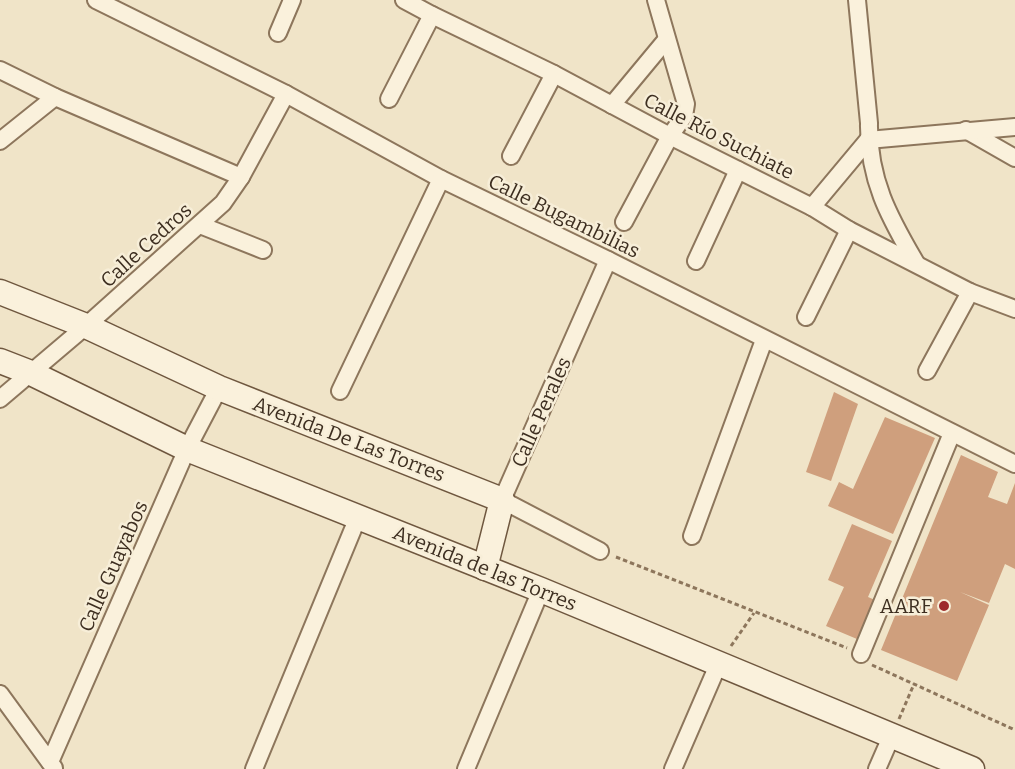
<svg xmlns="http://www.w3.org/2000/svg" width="1015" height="769" viewBox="0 0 1015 769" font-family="Bitter,serif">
	<rect width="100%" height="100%" fill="#f0e4c8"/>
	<g fill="#cf9f7d">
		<polygon points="834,392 858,404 831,481 806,472"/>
		<polygon points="885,417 935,438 893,534 828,506 839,482 853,489"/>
		<polygon points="961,455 998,472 988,497 1007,504 1015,483 1015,569 1005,564 989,603 960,592 989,605 957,681 881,650"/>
		<polygon points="852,524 892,541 868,597 875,600 857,639 826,626 844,587 828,580"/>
	</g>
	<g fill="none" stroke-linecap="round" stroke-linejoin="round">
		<g stroke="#8d765c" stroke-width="20">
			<g id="street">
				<polyline points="96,0 286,94 441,179 608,260 1015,464"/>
				<polyline points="404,0 432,15 554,74 670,136 812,207 849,230 970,292 1015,309"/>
				<path d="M857,0l12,123c-1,56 20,94 47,140"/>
				<polyline points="278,33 292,0"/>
				<polyline points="0,70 55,97 241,177"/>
				<polyline points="389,99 432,15"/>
				<polyline points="612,105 666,40"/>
				<polyline points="966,130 1015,158"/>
				<polyline points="868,140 1015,127"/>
				<polyline points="0,141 55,97"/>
				<polyline points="511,156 554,74"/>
				<polyline points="812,207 868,140"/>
				<polyline points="624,222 670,136 684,116 686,104 656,0"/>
				<polyline points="200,225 263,250"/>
				<polyline points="696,261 738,170"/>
				<polyline points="806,317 849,230"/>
				<polyline points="927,371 970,292"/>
				<polyline points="340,391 441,179"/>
				<polyline points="0,399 86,326 223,203 241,177 286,94"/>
				<polyline points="692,536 764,340"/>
				<polyline points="600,551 502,500 608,260"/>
				<polyline points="861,654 952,433"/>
				<polyline points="0,694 54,768"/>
				<polyline points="50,762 187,449 219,388"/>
				<polyline points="254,769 358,517"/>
				<polyline points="466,769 541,590"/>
				<polyline points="673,769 718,665"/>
				<polyline points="877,769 891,737"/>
			</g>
		</g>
		<g stroke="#6f573f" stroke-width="27">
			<g id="secondary">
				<polyline points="0,292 86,326 219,388 502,500 485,568"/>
				<polyline points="0,361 31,373 187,449 541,590 972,769"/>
			</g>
		</g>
		<g stroke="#8d765c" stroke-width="3" stroke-dasharray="4.5 3" stroke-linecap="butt">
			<polyline points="616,557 847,648"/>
			<polyline points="731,646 754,613"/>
			<polyline points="872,665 1015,730"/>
			<polyline points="899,719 914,684"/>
		</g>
		<use href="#street" stroke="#faf1dc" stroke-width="16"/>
		<use href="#secondary" stroke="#faf1dc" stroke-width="24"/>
	</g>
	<circle fill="#9e2a2b" stroke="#f7eed8" stroke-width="2" cx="944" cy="606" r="6"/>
	<g text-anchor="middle" stroke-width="5" stroke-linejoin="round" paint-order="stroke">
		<g font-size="20" fill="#3d2e20" stroke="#f7eed8">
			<text transform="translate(719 136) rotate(27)" y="7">Calle Río Suchiate</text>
			<text transform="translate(564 216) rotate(26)" y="7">Calle Bugambilias</text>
			<text transform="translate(146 245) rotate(-42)" y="7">Calle Cedros</text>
			<text transform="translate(541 412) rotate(-66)" y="7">Calle Perales</text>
			<text transform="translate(349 439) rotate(21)" y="7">Avenida De Las Torres</text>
			<text transform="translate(113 566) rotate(-66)" y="7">Calle Guayabos</text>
			<text transform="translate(485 568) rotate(22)" y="7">Avenida de las Torres</text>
		</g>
		<g font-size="20" fill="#3d2e20" stroke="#f7eed8" text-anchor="end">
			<text x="932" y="613">AARF</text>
		</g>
	</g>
</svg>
